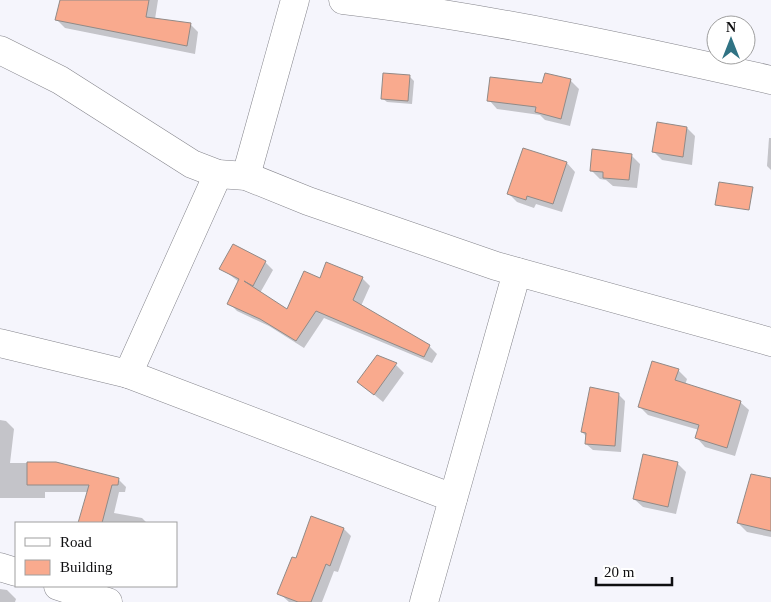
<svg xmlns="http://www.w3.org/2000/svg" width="771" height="602" viewBox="0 0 771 602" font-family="'Times New Roman',serif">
	<rect width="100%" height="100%" fill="#f5f5fc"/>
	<g fill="#0003">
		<polygon points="61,0 158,0 155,19 190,24 198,32 195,54 65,28 57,20"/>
		<polygon points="410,77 414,81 412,104 387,102 382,98"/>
		<polygon points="570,80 579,89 570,126 545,120 540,115 497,109 489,100 543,85"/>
		<polygon points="687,128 695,136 692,165 662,160 654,152"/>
		<polygon points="769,138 771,138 771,170 767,166"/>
		<polygon points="631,155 640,164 637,188 613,186 606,180 600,179 591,170"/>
		<polygon points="567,163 575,172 562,212 536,204 534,208 517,202 509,194"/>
		<polygon points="265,262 273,270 260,293 288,311 320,279 362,278 370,286 361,306 429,346 437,354 432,363 324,318 304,348 269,326 237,311 229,303 239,282 221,268"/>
		<polygon points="377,357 396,365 404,373 383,402 359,382"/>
		<polygon points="678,370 687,379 685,385 740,402 749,410 735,456 705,447 697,438 699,430 648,415 639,406"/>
		<polygon points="618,394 625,401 621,452 593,450 586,444 587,437 582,432"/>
		<polygon points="0,420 6,421 14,429 10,463 56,463 118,479 126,487 125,492 119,492 114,513 142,518 147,523 79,523 89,492 45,492 45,498 0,498"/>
		<polygon points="677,463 686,472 676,514 643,507 634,499"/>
		<polygon points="771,479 771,537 747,532 738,523"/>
		<polygon points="312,517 344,529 351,536 338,572 334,571 322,602 289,602 279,593 296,560"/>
		<polygon points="0,589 7,590 16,599 15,602 0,602"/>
	</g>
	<g fill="#f9aa8e" stroke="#918a87">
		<polygon points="60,0 149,0 146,17 191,23 187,46 55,20"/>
		<polygon points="383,73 410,75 408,101 381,99"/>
		<polygon points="545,73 571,79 561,119 535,112 536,107 487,101 490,77 542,83"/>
		<polygon points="657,122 687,127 683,157 652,152"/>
		<polygon points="523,148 567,162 553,204 527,196 526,200 507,194"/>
		<polygon points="592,149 632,154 629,180 603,178 603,172 590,171"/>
		<polygon points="719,182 753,187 749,210 715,205"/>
		<polygon points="233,244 266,261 253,286 244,281 287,309 304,271 320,278 326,262 363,277 353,300 430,345 424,357 316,311 296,341 260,319 227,304 239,279 219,269"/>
		<polygon points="377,355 397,363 374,395 357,382"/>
		<polygon points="652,361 679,369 675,380 741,401 727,448 695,438 699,425 638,407"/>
		<polygon points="590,387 619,393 615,446 585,444 586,433 581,432"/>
		<polygon points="643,454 678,462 668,507 633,499"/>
		<polygon points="27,462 56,462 119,478 118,485 112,485 102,523 78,523 89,485 27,485"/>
		<polygon points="751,474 771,478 771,531 737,523"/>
		<polygon points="311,516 344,528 330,566 326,564 311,602 298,602 277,594 292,557 296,558"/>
	</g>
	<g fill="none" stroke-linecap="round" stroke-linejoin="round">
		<g stroke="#85858c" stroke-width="29">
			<g id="street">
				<path d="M343,0c144,17 286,48 428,80"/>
				<polyline points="0,50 60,80 192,164 218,174 246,176 308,201 496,266 771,342"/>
				<polyline points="246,176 295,0"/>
				<polyline points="0,343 128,374 453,498"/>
				<polyline points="128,374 218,174"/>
				<polyline points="0,567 16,572"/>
				<polyline points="58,586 108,602"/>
				<polyline points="424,602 517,272"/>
			</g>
		</g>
		<use href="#street" stroke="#fff" stroke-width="28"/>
	</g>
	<rect x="15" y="522" width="162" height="65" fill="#ffffff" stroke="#9f9f9f"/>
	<rect x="25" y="538" width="25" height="8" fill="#ffffff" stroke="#9f9f9f"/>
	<text x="60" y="547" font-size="15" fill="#0e0e10">Road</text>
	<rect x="25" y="560" width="25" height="15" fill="#f9aa8e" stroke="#9f9f9f"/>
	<text x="60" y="572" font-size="15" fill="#0e0e10">Building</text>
	<g transform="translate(731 40)"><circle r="24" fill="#ffffff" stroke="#9f9f9f"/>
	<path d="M0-4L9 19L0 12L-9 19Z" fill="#307384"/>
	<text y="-8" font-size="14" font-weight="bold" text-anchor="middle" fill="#0e0e10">N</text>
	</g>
	<path d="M596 577v8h76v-8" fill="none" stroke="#0e0e10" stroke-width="2.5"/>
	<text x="604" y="577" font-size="15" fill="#0e0e10" stroke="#ffffff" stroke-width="4" paint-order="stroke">20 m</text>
</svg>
